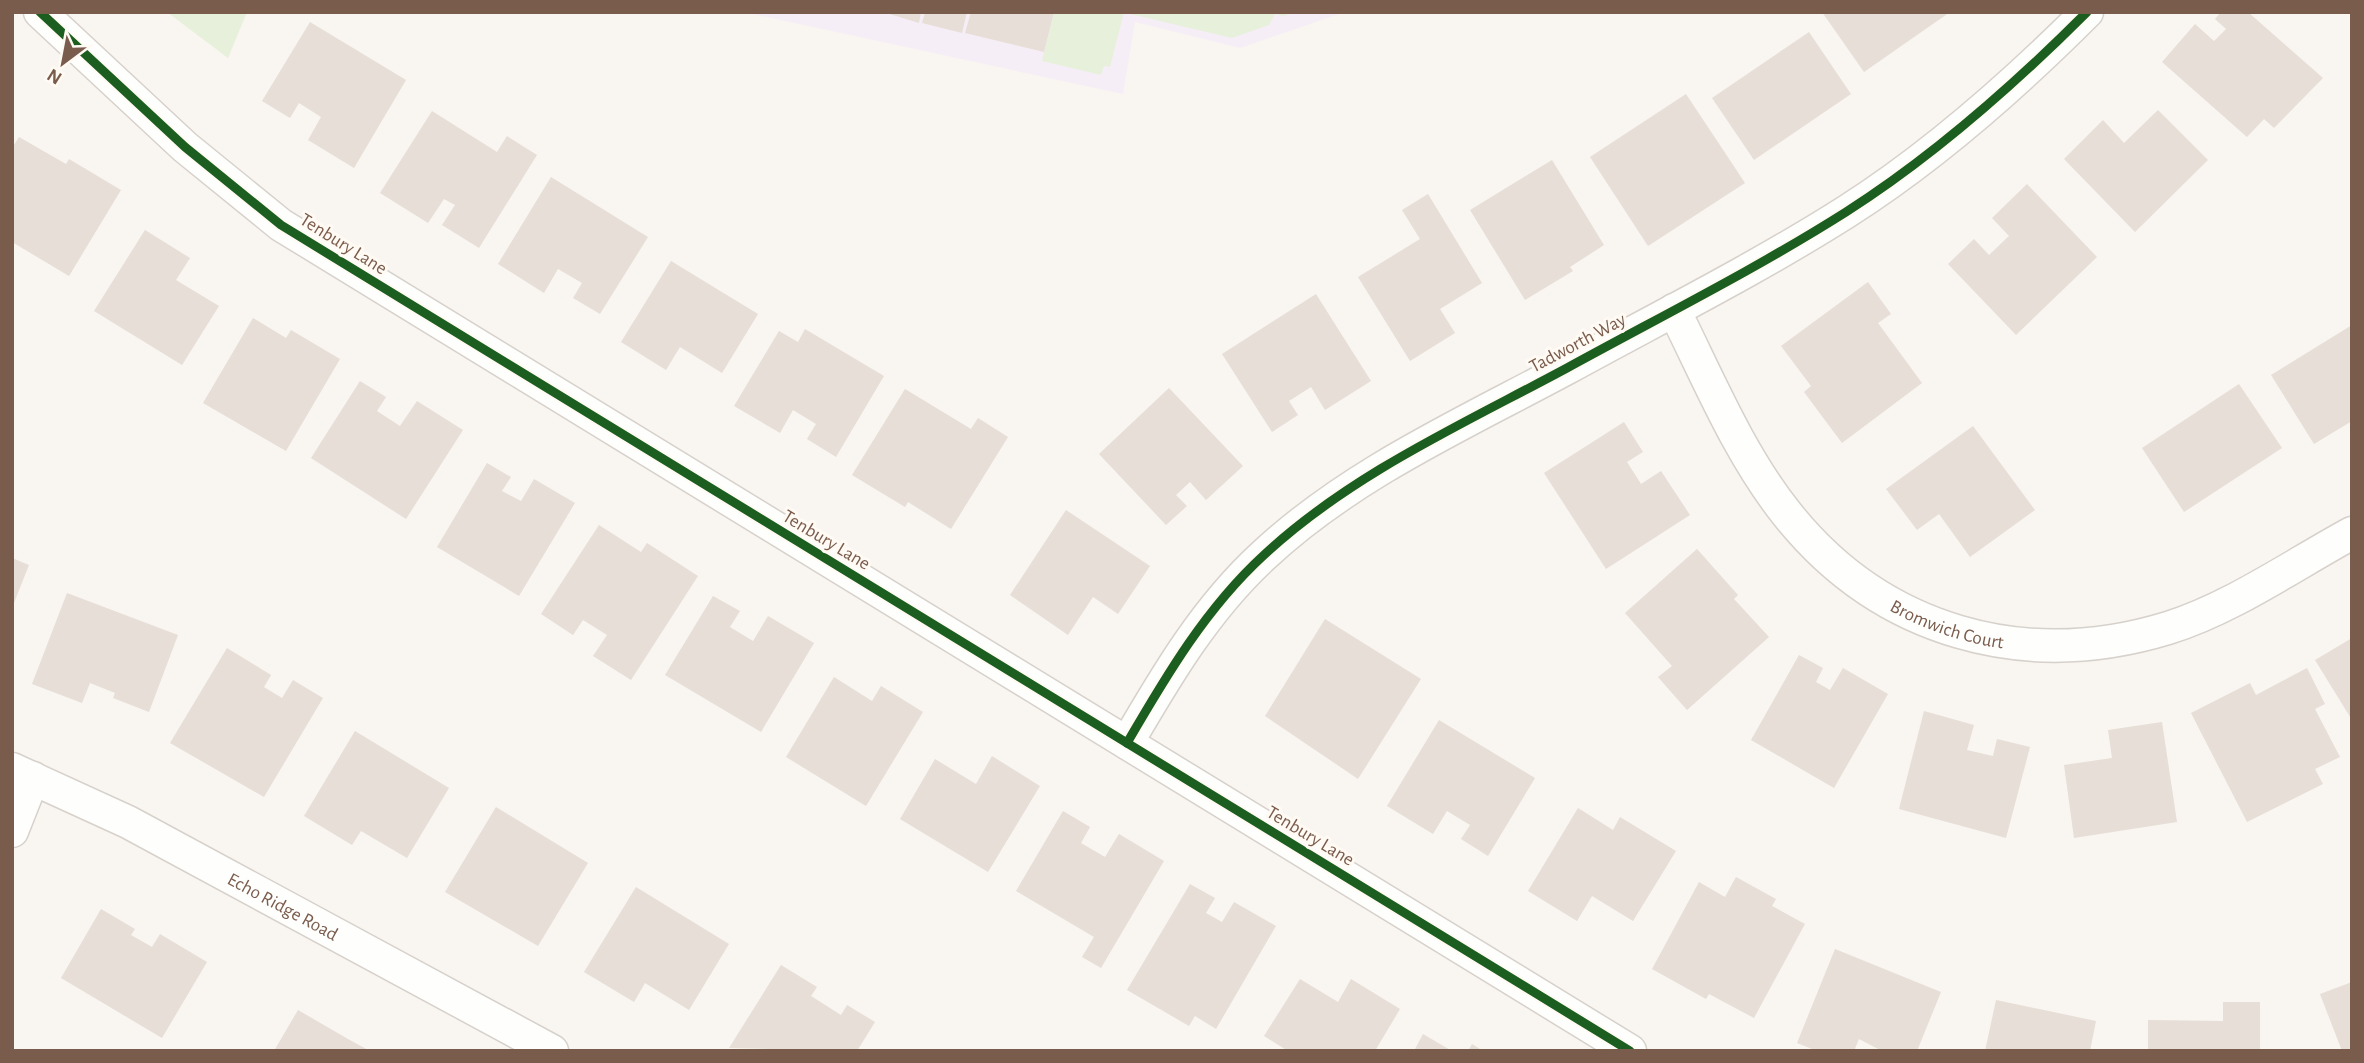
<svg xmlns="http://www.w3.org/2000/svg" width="2364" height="1063" viewBox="0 0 2364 1063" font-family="'Alegreya Sans',sans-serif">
	<rect width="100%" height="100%" fill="#f9f5f0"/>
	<polygon fill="#f6eef6" points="743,12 1345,12 1240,48 1135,22 1123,94"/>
	<g fill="#e7f0db">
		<polygon points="167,12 247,12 228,58"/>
		<polygon points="1054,12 1124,12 1110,67 1104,66 1101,75 1042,61"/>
		<polygon points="1295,12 1283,16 1275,14 1269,25 1232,38 1126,13"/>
	</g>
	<g fill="#e6ded7">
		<polygon points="883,12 921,12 919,23"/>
		<polygon points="925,12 967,12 962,33 922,23"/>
		<polygon points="971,12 1054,12 1044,52 965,33"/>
		<polygon points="1822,12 1950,12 1864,72"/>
		<polygon points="2221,12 2248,12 2323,78 2274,128 2264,119 2247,137 2162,62 2195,24 2214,41 2226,29 2215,19"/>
		<polygon points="310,22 406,80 354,168 308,140 321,117 299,103 290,118 262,101"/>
		<polygon points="1809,32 1851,94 1754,160 1712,98"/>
		<polygon points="1686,94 1745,183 1648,246 1590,157"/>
		<polygon points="2158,110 2208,160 2135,232 2064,159 2103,120 2124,143"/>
		<polygon points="432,111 497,152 507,136 537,155 479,248 442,225 455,205 444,199 428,223 380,193"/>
		<polygon points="19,137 66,164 69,159 121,190 69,276 12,242 12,148"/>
		<polygon points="1552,160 1604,245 1570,267 1573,271 1525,300 1470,210"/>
		<polygon points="551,177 648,237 600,314 573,298 582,283 558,269 544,293 498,264"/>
		<polygon points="2027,184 2097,257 2016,335 1948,264 1974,239 1989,255 2009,236 1992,218"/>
		<polygon points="1428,194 1482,283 1440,309 1455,333 1410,361 1358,277 1420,239 1402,210"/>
		<polygon points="145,230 190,258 176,280 219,306 182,365 94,311"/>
		<polygon points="671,261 758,314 722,373 680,347 666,370 621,342"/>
		<polygon points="1868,282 1891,314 1878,323 1922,383 1842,443 1804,392 1811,386 1781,346"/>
		<polygon points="1316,294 1371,381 1325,410 1311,387 1289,401 1298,415 1272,432 1222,354"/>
		<polygon points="253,318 286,338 291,330 340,359 286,451 203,403"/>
		<polygon points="2352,325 2352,421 2314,444 2271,375"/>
		<polygon points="805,329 884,376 836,457 807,439 816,424 793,410 780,433 734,406 779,331 798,342"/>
		<polygon points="360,381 386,397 377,411 400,426 417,401 463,430 406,519 311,458"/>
		<polygon points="2239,384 2282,448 2184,512 2142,448"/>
		<polygon points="1169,388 1243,466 1206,500 1190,482 1176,495 1187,506 1166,525 1099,454"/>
		<polygon points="905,389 971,429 978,418 1008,437 951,529 908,502 905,507 852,475"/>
		<polygon points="1624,422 1643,452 1627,462 1641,484 1661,471 1690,515 1606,569 1544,473"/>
		<polygon points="1973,426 2035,510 1970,557 1939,514 1917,530 1886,489"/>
		<polygon points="487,463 511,477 502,491 521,501 534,479 575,503 519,596 437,547"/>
		<polygon points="1066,510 1150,566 1118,614 1093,597 1068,635 1010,595"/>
		<polygon points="599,525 641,552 647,543 698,576 631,680 593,656 607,635 583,620 573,635 541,614"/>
		<polygon points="1697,549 1738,595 1734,599 1769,637 1687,710 1658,677 1672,666 1625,613"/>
		<polygon points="12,558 29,565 12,608"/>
		<polygon points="67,593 178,635 149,712 113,698 115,693 90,683 82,703 32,684"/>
		<polygon points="713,596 740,611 730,627 753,641 768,616 814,643 761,732 665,675"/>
		<polygon points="1325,619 1421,679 1358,779 1265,716"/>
		<polygon points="2352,638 2352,720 2315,660"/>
		<polygon points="227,648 271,675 264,687 282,698 293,680 323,698 264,797 170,743"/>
		<polygon points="1799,655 1823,668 1816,682 1830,690 1843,668 1888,694 1834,788 1751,740"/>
		<polygon points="2307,668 2325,704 2315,709 2340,757 2315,769 2323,784 2247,822 2191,713 2250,683 2256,695"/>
		<polygon points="834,677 872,701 881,686 923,712 866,806 786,757"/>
		<polygon points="1924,711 1974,725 1967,750 1993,756 1997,739 2030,747 2006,838 1899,809"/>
		<polygon points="1439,720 1535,778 1488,856 1461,839 1470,825 1447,811 1433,834 1387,806"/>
		<polygon points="2162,722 2177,822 2074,838 2064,765 2112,758 2108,730"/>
		<polygon points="355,731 449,788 407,858 361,831 352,845 304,816"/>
		<polygon points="992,756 1040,786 988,872 900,819 935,759 976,784"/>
		<polygon points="496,807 588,863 538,946 445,892"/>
		<polygon points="1578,808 1613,830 1620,817 1676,851 1633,921 1592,896 1577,921 1528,891"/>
		<polygon points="1063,811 1090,827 1081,843 1105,857 1119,834 1164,861 1101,968 1082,957 1094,937 1016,891"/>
		<polygon points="1736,877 1776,899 1772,906 1805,924 1754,1018 1709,994 1706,999 1652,969 1699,882 1725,897"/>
		<polygon points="1190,884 1215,898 1206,913 1222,922 1234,902 1276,926 1216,1029 1195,1016 1189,1026 1127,990"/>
		<polygon points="636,887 729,944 689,1010 645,983 634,1002 584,972"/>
		<polygon points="101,909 135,929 131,935 152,947 160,934 207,962 162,1038 61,978"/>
		<polygon points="1835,949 1941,992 1917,1051 1882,1051 1859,1039 1854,1051 1817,1051 1797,1043"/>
		<polygon points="781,965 817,987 811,996 841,1015 847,1005 875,1022 857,1051 729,1048"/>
		<polygon points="1300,979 1338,1002 1351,979 1400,1009 1375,1051 1288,1051 1264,1036"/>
		<polygon points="2352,982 2352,1051 2342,1051 2320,994"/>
		<polygon points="1996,1000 2096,1021 2090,1051 1985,1051"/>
		<polygon points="2223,1002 2260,1002 2260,1051 2148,1051 2148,1020 2223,1021"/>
		<polygon points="298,1010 348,1039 370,1051 274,1051"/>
		<polygon points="1423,1034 1452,1051 1414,1051"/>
		<polygon points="1472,1044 1483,1051 1468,1051"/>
	</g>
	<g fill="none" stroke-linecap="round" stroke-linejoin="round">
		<g stroke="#d7d1cb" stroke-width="35">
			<g id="minor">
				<polyline points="40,12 185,147 281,225 1630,1051"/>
				<path id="s1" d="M1674,310c34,68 65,144 113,204 94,118 237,158 381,114 64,-20 125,-63 184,-95"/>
				<path d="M1127,743c39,-67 79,-135 137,-188 87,-81 199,-131 303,-187 93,-51 189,-99 279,-156 88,-56 167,-126 241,-200"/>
				<path id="s2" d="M12,769l116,53 424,229"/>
				<polyline points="12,831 33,778"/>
			</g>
		</g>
		<use href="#minor" stroke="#fefefd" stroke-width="32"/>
		<g stroke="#fffaf3" stroke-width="13">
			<g id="cycleway">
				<polyline points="40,12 185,147 281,225 1630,1051"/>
				<path d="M1127,743c39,-67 79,-135 137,-188 87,-81 199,-131 303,-187 93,-51 189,-99 279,-156 88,-56 167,-126 241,-200"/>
			</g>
		</g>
		<use href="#cycleway" stroke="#1b5e20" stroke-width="9"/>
	</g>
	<g text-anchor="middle" stroke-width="6" stroke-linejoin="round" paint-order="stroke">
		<g font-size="19" fill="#7a5c4d" stroke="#fffaf3">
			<text transform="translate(344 243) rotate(32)" y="7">Tenbury Lane</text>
			<text transform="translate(1577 342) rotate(-28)" y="7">Tadworth Way</text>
			<text transform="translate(827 539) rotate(31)" y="7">Tenbury Lane</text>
			<text dy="7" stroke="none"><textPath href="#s1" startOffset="432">Bromwich Court</textPath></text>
			<text transform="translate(1311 835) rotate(31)" y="7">Tenbury Lane</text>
			<text dy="7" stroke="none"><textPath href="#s2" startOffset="304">Echo Ridge Road</textPath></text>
		</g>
	</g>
	<rect width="2364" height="1063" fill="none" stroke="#7a5c4d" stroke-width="28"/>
	<g transform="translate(63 63) rotate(212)" stroke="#fffaf3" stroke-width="5" paint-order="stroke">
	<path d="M0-5L12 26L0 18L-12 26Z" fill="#7a5c4d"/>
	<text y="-10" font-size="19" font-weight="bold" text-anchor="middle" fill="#7a5c4d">N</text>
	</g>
</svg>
